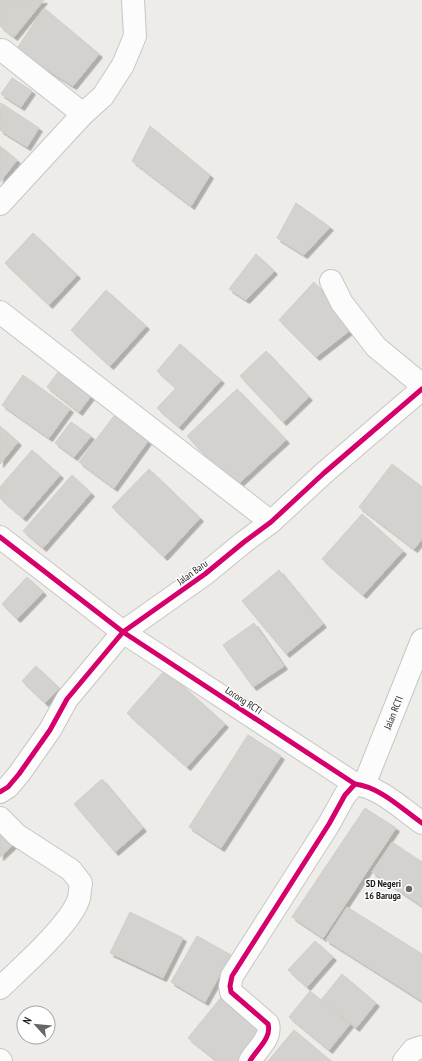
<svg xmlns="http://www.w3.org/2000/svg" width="422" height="1061" viewBox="0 0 422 1061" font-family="'PT Sans Narrow',sans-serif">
	<defs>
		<filter id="shadow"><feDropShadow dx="3.5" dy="3.5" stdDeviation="0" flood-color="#0004"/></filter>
	</defs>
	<rect width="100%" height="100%" fill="#edece8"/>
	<g fill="#d4d2cf" stroke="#d1cdc9" filter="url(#shadow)">
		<polygon points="0,0 44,0 14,37 0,26"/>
		<polygon points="44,8 99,54 73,86 16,50"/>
		<polygon points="12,78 32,91 21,107 1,94"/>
		<polygon points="1,103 39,128 27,147 0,130"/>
		<polygon points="150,126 210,175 191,206 132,161"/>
		<polygon points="0,146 17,160 0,182"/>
		<polygon points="296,203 330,227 304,255 277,238"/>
		<polygon points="33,233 77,275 49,305 5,263"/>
		<polygon points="256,254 274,271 246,300 229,289"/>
		<polygon points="314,282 353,328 316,357 279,320"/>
		<polygon points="106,290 146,326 110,366 71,330"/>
		<polygon points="180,344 221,380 179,427 157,408 176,388 157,371"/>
		<polygon points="266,351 309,397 283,422 240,376"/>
		<polygon points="62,367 94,392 79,412 47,387"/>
		<polygon points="23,375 70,409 49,438 2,405"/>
		<polygon points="237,389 286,440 235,487 187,436"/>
		<polygon points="114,416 148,441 114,488 79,462"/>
		<polygon points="71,422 91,436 74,457 55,443"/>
		<polygon points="0,426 18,442 0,464"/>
		<polygon points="32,450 60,475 23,518 0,498 0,487"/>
		<polygon points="392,464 422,487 422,539 414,549 359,507"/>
		<polygon points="149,469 200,518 164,557 112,507"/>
		<polygon points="72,475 91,493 43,548 23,531"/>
		<polygon points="362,514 403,551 363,595 322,559"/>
		<polygon points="279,570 323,624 286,654 242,601"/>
		<polygon points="27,577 43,592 17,619 2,604"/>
		<polygon points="254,623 284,666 253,687 223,645"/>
		<polygon points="36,666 59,688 45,703 22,681"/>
		<polygon points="165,670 225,724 187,767 127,713"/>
		<polygon points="248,735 281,756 221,848 189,827"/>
		<polygon points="102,779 143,828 115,852 74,804"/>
		<polygon points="365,808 396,828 323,938 292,917"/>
		<polygon points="0,831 13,845 0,857"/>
		<polygon points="392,842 422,862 422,906 372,872"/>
		<polygon points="347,907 422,954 422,1001 326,940"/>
		<polygon points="130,912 183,938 163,978 110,953"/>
		<polygon points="197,936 231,955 205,1002 171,982"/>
		<polygon points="315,941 333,957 307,987 288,970"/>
		<polygon points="342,974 376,1003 356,1028 321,1000"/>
		<polygon points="310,991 350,1024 329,1050 289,1017"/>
		<polygon points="223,995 267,1030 241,1061 217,1061 188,1038"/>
		<polygon points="294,1030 331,1061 268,1061"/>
	</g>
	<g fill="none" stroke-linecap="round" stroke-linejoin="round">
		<g stroke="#c6c6c4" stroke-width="24">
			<g id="minor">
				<polyline points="2,50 83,114"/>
				<polyline points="0,204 83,114 103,96 123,65 135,36 133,0"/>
				<polyline points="331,281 342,303 376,347 422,385"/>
				<polyline points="0,312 271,522"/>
				<polyline points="0,537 123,632 355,784"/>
				<path id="s1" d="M364,785l58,-145"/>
				<polyline points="0,792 8,787 19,774 50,730 67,699 123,632 205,574 244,542 271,522 324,473 422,389"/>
				<path d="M0,818l17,17 54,35 10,13c-1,5 -1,10 -2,15 -7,25 -59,71 -79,90"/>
				<polyline points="0,1060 1,1061"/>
				<path d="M250,1061c7,-12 22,-23 18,-37l-37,-32 -1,-6 2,-10 97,-152 16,-29 10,-11c25,3 47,25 67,39"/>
				<polyline points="404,1061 413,1050 422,1047"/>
			</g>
		</g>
		<use href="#minor" stroke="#fcfcfc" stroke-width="22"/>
		<g stroke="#fff" stroke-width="8">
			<g id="cycleway">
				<polyline points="0,537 123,632 355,784"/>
				<polyline points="0,792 8,787 19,774 50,730 67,699 123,632 205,574 244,542 271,522 324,473 422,389"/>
				<path d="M250,1061c7,-12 22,-23 18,-37l-37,-32 -1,-6 2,-10 97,-152 16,-29 10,-11c25,3 47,25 67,39"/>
			</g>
		</g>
		<use href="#cycleway" stroke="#d6006c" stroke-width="5"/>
	</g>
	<circle fill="#676765" stroke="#fff" stroke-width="1.5" cx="409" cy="889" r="4"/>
	<g text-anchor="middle" stroke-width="3" stroke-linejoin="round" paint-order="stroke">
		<g font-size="10" fill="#1f1f1f" stroke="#fff">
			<text transform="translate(192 572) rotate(-36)" y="4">Jalan Baru</text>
			<text transform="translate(244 700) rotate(33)" y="4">Lorong RCTI</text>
			<text dy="4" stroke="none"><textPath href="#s1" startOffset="78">Jalan RCTI</textPath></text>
		</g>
		<g font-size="10" font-weight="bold" fill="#1f1f1f" stroke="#fff" text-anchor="end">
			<text x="401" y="887">SD Negeri<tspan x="401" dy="12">16 Baruga</tspan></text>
		</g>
	</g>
	<g transform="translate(36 1025) rotate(297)"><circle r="19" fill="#ffffff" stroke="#a5a5a5"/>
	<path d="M0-3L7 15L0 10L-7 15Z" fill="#676765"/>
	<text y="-6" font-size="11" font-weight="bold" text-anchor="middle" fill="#1f1f1f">N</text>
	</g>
</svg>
